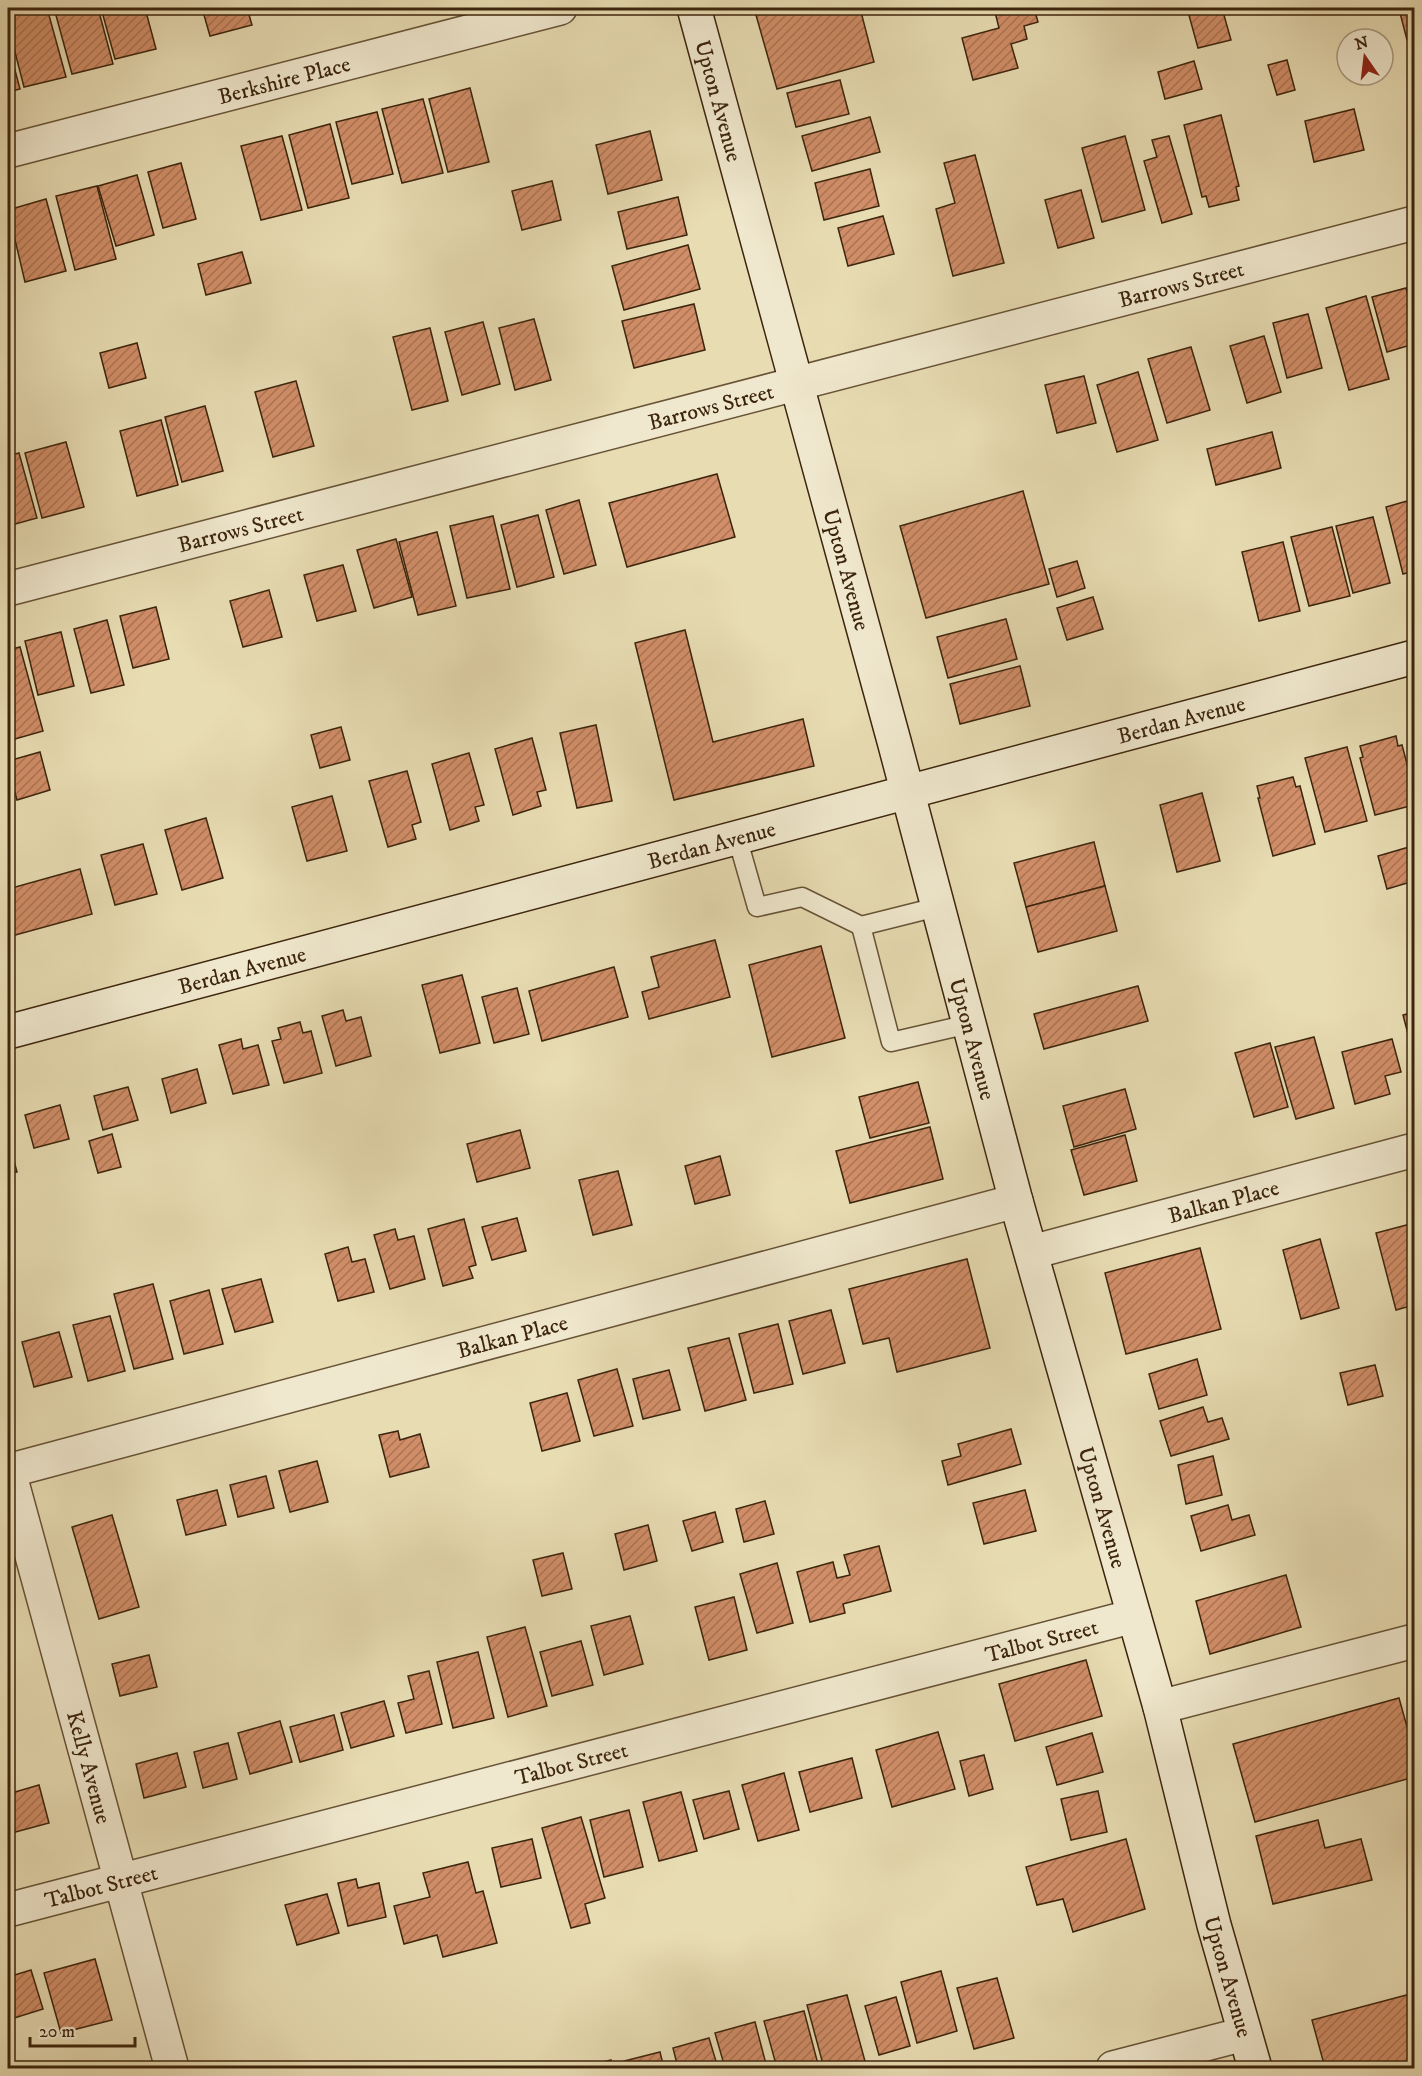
<svg xmlns="http://www.w3.org/2000/svg" width="1422" height="2076" viewBox="0 0 1422 2076" font-family="'IM FELL DW Pica',serif">
	<defs>
		<pattern id="building-hatch" width="6" height="6" patternUnits="userSpaceOnUse" patternTransform="scale(1.5)"><rect width="6" height="6" fill="#d18e68"/><path d="M-1 1l2-2M0 6l6-6M5 7l2-2" fill="none" stroke="#ab7454"/></pattern>
	</defs>
	<rect width="100%" height="100%" fill="#e8dcb3"/>
	<filter id="stains"><feTurbulence type="fractalNoise" baseFrequency=".00333" numOctaves="4"/><feColorMatrix values="0 0 0 0 .2 0 0 0 0 .09 0 0 0 0 .02 0 0 0 .5 -.17"/></filter>
	<radialGradient id="worn" r=".72"><stop offset=".6" stop-color="#630" stop-opacity="0"/><stop offset="1" stop-color="#630" stop-opacity=".3"/></radialGradient>
	<g fill="url(#building-hatch)" stroke="#3c250d" stroke-width="1.5">
		<polygon points="26,8 47,8 66,77 24,87 8,25 8,12"/>
		<polygon points="54,8 98,8 113,64 72,74"/>
		<polygon points="101,8 145,8 156,49 115,59"/>
		<polygon points="202,8 247,8 252,25 210,36"/>
		<polygon points="754,8 860,8 874,62 777,89"/>
		<polygon points="994,8 1034,8 1038,22 1024,26 1027,39 1011,44 1018,68 973,80 962,38 999,28"/>
		<polygon points="1187,8 1222,8 1231,40 1198,48"/>
		<polygon points="1403,8 1414,8 1414,39 1407,40 1399,9"/>
		<polygon points="8,44 20,89 8,92"/>
		<polygon points="1287,60 1295,90 1277,95 1268,65"/>
		<polygon points="1194,61 1202,89 1165,99 1158,72"/>
		<polygon points="840,80 849,114 796,127 787,93"/>
		<polygon points="470,88 489,162 448,172 429,99"/>
		<polygon points="423,99 443,173 402,183 382,109"/>
		<polygon points="1354,109 1364,150 1314,162 1305,121"/>
		<polygon points="377,112 393,174 352,184 336,122"/>
		<polygon points="1221,115 1239,186 1236,187 1239,200 1209,207 1206,196 1202,197 1184,125"/>
		<polygon points="870,117 880,152 812,171 802,136"/>
		<polygon points="330,124 349,198 308,208 289,135"/>
		<polygon points="650,131 662,180 608,194 596,145"/>
		<polygon points="282,136 302,210 261,220 241,146"/>
		<polygon points="1125,136 1145,210 1102,222 1082,148"/>
		<polygon points="1169,136 1192,214 1162,223 1144,161 1157,157 1152,140"/>
		<polygon points="975,155 1004,263 953,276 936,209 955,203 944,163"/>
		<polygon points="181,163 196,219 163,228 148,172"/>
		<polygon points="870,169 879,206 824,220 815,183"/>
		<polygon points="137,175 154,235 116,246 98,186"/>
		<polygon points="552,181 561,220 522,230 512,191"/>
		<polygon points="97,186 116,259 75,270 56,196"/>
		<polygon points="1081,190 1094,238 1058,248 1045,200"/>
		<polygon points="678,197 687,235 627,249 618,212"/>
		<polygon points="46,199 66,271 25,282 8,210"/>
		<polygon points="883,216 894,254 848,266 838,228"/>
		<polygon points="688,245 700,289 624,310 612,266"/>
		<polygon points="242,252 251,283 206,295 198,264"/>
		<polygon points="1406,288 1414,319 1414,344 1387,352 1372,297"/>
		<polygon points="1366,296 1389,379 1349,390 1326,308"/>
		<polygon points="694,304 705,350 634,368 622,321"/>
		<polygon points="1308,314 1322,368 1287,378 1273,323"/>
		<polygon points="534,319 551,380 515,390 499,328"/>
		<polygon points="483,322 500,384 462,395 445,332"/>
		<polygon points="430,328 448,401 412,410 393,337"/>
		<polygon points="1264,336 1281,392 1247,403 1230,346"/>
		<polygon points="137,343 146,378 109,388 100,353"/>
		<polygon points="1191,347 1210,410 1167,423 1148,359"/>
		<polygon points="1138,372 1158,440 1117,452 1097,385"/>
		<polygon points="1084,376 1096,423 1057,433 1045,385"/>
		<polygon points="296,381 314,446 273,457 255,392"/>
		<polygon points="205,406 223,471 182,482 165,417"/>
		<polygon points="161,420 178,485 137,496 120,431"/>
		<polygon points="1272,432 1281,468 1216,485 1207,449"/>
		<polygon points="66,442 84,507 42,518 25,453"/>
		<polygon points="19,453 37,518 8,526 8,456"/>
		<polygon points="717,474 735,537 627,567 609,503"/>
		<polygon points="1023,491 1049,584 926,618 900,526"/>
		<polygon points="1414,499 1414,571 1403,574 1386,507"/>
		<polygon points="579,500 596,565 564,574 546,510"/>
		<polygon points="538,515 554,577 517,587 501,525"/>
		<polygon points="493,516 510,589 467,598 450,526"/>
		<polygon points="1373,517 1390,583 1353,593 1336,526"/>
		<polygon points="1332,527 1350,596 1309,606 1291,537"/>
		<polygon points="437,532 456,606 418,615 399,542"/>
		<polygon points="396,539 412,597 374,608 357,550"/>
		<polygon points="1283,542 1300,611 1259,621 1242,552"/>
		<polygon points="1077,561 1085,588 1057,597 1049,569"/>
		<polygon points="343,565 356,611 317,621 304,575"/>
		<polygon points="269,590 282,637 243,647 230,601"/>
		<polygon points="1093,597 1103,629 1067,640 1057,608"/>
		<polygon points="156,607 169,659 133,668 120,616"/>
		<polygon points="1006,619 1017,659 948,678 937,637"/>
		<polygon points="107,620 124,685 91,693 74,629"/>
		<polygon points="685,630 713,742 803,719 814,766 674,800 635,643"/>
		<polygon points="61,632 74,686 38,695 25,641"/>
		<polygon points="20,647 43,731 8,741 8,650"/>
		<polygon points="1020,666 1030,706 960,724 950,684"/>
		<polygon points="596,725 612,801 577,808 560,733"/>
		<polygon points="341,727 350,760 320,768 311,735"/>
		<polygon points="1396,736 1398,746 1402,745 1414,790 1414,805 1375,815 1360,758 1363,757 1360,746"/>
		<polygon points="532,738 546,790 537,792 541,806 513,815 495,749"/>
		<polygon points="1347,747 1367,821 1325,832 1305,758"/>
		<polygon points="40,752 50,790 17,800 8,768 8,761"/>
		<polygon points="469,753 484,805 475,807 479,821 450,830 432,764"/>
		<polygon points="407,771 421,822 412,825 416,839 388,847 369,781"/>
		<polygon points="1293,777 1296,787 1300,786 1315,844 1273,856 1258,798 1260,798 1257,786"/>
		<polygon points="1202,793 1220,861 1177,872 1160,805"/>
		<polygon points="332,796 347,851 307,861 292,807"/>
		<polygon points="206,818 223,878 182,890 165,830"/>
		<polygon points="1094,842 1105,886 1026,907 1014,863"/>
		<polygon points="143,844 157,894 115,905 101,855"/>
		<polygon points="1409,847 1414,867 1414,881 1387,889 1378,856"/>
		<polygon points="80,869 92,914 8,937 8,889"/>
		<polygon points="1105,886 1117,931 1038,952 1026,907"/>
		<polygon points="715,940 730,997 649,1019 642,992 659,987 651,957"/>
		<polygon points="821,946 845,1038 772,1057 749,965"/>
		<polygon points="614,967 628,1017 542,1041 529,991"/>
		<polygon points="462,975 480,1043 440,1053 422,985"/>
		<polygon points="1138,986 1148,1021 1044,1049 1034,1014"/>
		<polygon points="517,988 529,1034 494,1043 482,997"/>
		<polygon points="343,1010 346,1021 361,1017 371,1056 336,1066 322,1016"/>
		<polygon points="1414,1012 1414,1057 1403,1015"/>
		<polygon points="300,1022 303,1033 311,1031 322,1073 284,1083 272,1041 281,1039 278,1028"/>
		<polygon points="1314,1037 1334,1108 1296,1119 1275,1047"/>
		<polygon points="241,1039 243,1049 258,1045 269,1085 233,1094 219,1045"/>
		<polygon points="1392,1039 1401,1072 1385,1076 1390,1094 1355,1104 1342,1052"/>
		<polygon points="1270,1043 1288,1107 1254,1117 1235,1053"/>
		<polygon points="197,1069 206,1103 171,1113 162,1079"/>
		<polygon points="918,1082 929,1123 870,1138 859,1097"/>
		<polygon points="128,1087 138,1120 103,1130 94,1096"/>
		<polygon points="1125,1089 1136,1129 1074,1147 1063,1106"/>
		<polygon points="60,1105 69,1139 34,1148 25,1115"/>
		<polygon points="930,1127 943,1179 850,1203 836,1151"/>
		<polygon points="520,1130 530,1168 477,1182 467,1144"/>
		<polygon points="112,1134 121,1167 98,1173 89,1141"/>
		<polygon points="1125,1135 1137,1181 1084,1195 1071,1150"/>
		<polygon points="8,1138 17,1172 8,1174"/>
		<polygon points="720,1156 730,1195 695,1204 685,1166"/>
		<polygon points="618,1171 632,1225 593,1235 579,1180"/>
		<polygon points="517,1218 526,1251 492,1260 482,1227"/>
		<polygon points="464,1219 476,1265 469,1267 473,1278 443,1286 428,1229"/>
		<polygon points="1414,1223 1414,1305 1396,1310 1376,1233"/>
		<polygon points="395,1229 398,1240 414,1236 425,1279 390,1289 374,1235"/>
		<polygon points="1320,1239 1339,1308 1301,1319 1283,1250"/>
		<polygon points="348,1247 352,1262 365,1259 374,1292 338,1301 325,1254"/>
		<polygon points="1200,1248 1221,1329 1126,1354 1105,1273"/>
		<polygon points="967,1259 990,1348 897,1372 889,1338 863,1344 849,1289"/>
		<polygon points="261,1279 273,1322 235,1332 222,1289"/>
		<polygon points="153,1284 173,1359 134,1369 114,1294"/>
		<polygon points="209,1290 223,1344 184,1354 170,1301"/>
		<polygon points="831,1310 845,1363 803,1374 789,1321"/>
		<polygon points="110,1316 125,1371 88,1381 73,1325"/>
		<polygon points="778,1324 793,1384 754,1393 739,1334"/>
		<polygon points="59,1332 72,1377 34,1387 22,1342"/>
		<polygon points="729,1338 746,1400 705,1411 688,1348"/>
		<polygon points="1197,1359 1207,1395 1159,1409 1149,1374"/>
		<polygon points="1375,1365 1383,1396 1348,1405 1340,1373"/>
		<polygon points="617,1369 633,1426 594,1436 578,1380"/>
		<polygon points="669,1370 680,1410 643,1419 633,1379"/>
		<polygon points="567,1393 580,1441 542,1451 530,1403"/>
		<polygon points="1203,1407 1208,1422 1222,1418 1229,1439 1171,1456 1160,1421"/>
		<polygon points="1011,1429 1021,1464 948,1485 942,1461 961,1456 958,1444"/>
		<polygon points="398,1431 400,1440 420,1434 429,1467 390,1477 379,1435"/>
		<polygon points="1213,1456 1222,1495 1186,1504 1178,1465"/>
		<polygon points="317,1461 328,1502 290,1512 279,1471"/>
		<polygon points="266,1476 274,1508 238,1517 230,1485"/>
		<polygon points="217,1490 226,1525 186,1535 177,1500"/>
		<polygon points="1025,1490 1036,1531 984,1544 973,1503"/>
		<polygon points="765,1501 774,1534 744,1542 736,1509"/>
		<polygon points="1228,1505 1232,1520 1249,1515 1255,1535 1201,1551 1191,1516"/>
		<polygon points="715,1512 723,1542 692,1551 683,1521"/>
		<polygon points="112,1515 139,1607 99,1619 72,1527"/>
		<polygon points="648,1525 657,1561 624,1570 615,1534"/>
		<polygon points="879,1546 891,1591 843,1604 845,1613 810,1622 797,1572 833,1562 837,1578 850,1575 844,1555"/>
		<polygon points="563,1553 572,1589 542,1596 533,1560"/>
		<polygon points="777,1563 793,1623 757,1633 740,1574"/>
		<polygon points="1286,1575 1301,1627 1210,1654 1196,1601"/>
		<polygon points="734,1597 747,1650 709,1660 695,1607"/>
		<polygon points="630,1616 643,1664 604,1675 591,1626"/>
		<polygon points="525,1627 547,1706 508,1717 487,1637"/>
		<polygon points="581,1641 593,1685 552,1696 540,1652"/>
		<polygon points="478,1652 494,1718 453,1728 437,1662"/>
		<polygon points="149,1655 157,1687 120,1696 112,1664"/>
		<polygon points="1086,1660 1102,1716 1015,1741 999,1684"/>
		<polygon points="429,1671 442,1724 406,1733 398,1703 414,1699 408,1676"/>
		<polygon points="1399,1698 1414,1752 1414,1777 1255,1822 1233,1744"/>
		<polygon points="384,1701 394,1736 351,1748 341,1713"/>
		<polygon points="334,1715 343,1750 300,1762 290,1727"/>
		<polygon points="280,1721 292,1762 250,1774 238,1733"/>
		<polygon points="938,1732 955,1789 892,1807 876,1750"/>
		<polygon points="1092,1733 1103,1772 1057,1785 1046,1747"/>
		<polygon points="228,1743 237,1779 203,1788 194,1752"/>
		<polygon points="177,1753 186,1787 144,1798 136,1764"/>
		<polygon points="984,1755 993,1789 969,1796 960,1761"/>
		<polygon points="852,1758 862,1798 810,1812 799,1772"/>
		<polygon points="784,1773 799,1830 758,1841 742,1785"/>
		<polygon points="39,1785 49,1823 8,1834 8,1794"/>
		<polygon points="729,1791 739,1829 704,1839 693,1800"/>
		<polygon points="1098,1791 1107,1832 1071,1840 1061,1799"/>
		<polygon points="681,1792 697,1851 659,1861 643,1802"/>
		<polygon points="629,1810 643,1867 604,1877 590,1820"/>
		<polygon points="581,1817 605,1898 585,1904 590,1923 571,1928 542,1828"/>
		<polygon points="1318,1820 1325,1848 1361,1839 1372,1880 1273,1904 1256,1836"/>
		<polygon points="532,1839 541,1878 501,1887 492,1848"/>
		<polygon points="1126,1839 1145,1909 1073,1932 1063,1899 1037,1905 1026,1867"/>
		<polygon points="468,1862 476,1893 483,1891 497,1943 443,1957 437,1935 404,1944 394,1906 430,1897 423,1873"/>
		<polygon points="356,1879 358,1888 379,1883 386,1917 348,1926 338,1883"/>
		<polygon points="327,1894 339,1933 297,1945 285,1905"/>
		<polygon points="95,1959 112,2020 61,2033 44,1973"/>
		<polygon points="31,1970 43,2009 8,2020 8,1977"/>
		<polygon points="941,1971 957,2031 917,2043 901,1982"/>
		<polygon points="997,1978 1014,2038 974,2049 957,1988"/>
		<polygon points="1414,1993 1414,2068 1325,2068 1312,2020"/>
		<polygon points="847,1995 866,2065 853,2068 842,2068 841,2066 824,2068 807,2005"/>
		<polygon points="896,1997 910,2046 879,2055 865,2006"/>
		<polygon points="804,2011 819,2068 777,2068 764,2021"/>
		<polygon points="755,2022 767,2068 725,2068 715,2033"/>
		<polygon points="709,2038 718,2068 678,2068 673,2048"/>
		<polygon points="660,2052 664,2068 625,2068 624,2061"/>
		<polygon points="611,2060 613,2068 581,2068"/>
	</g>
	<g fill="none" stroke-linecap="round" stroke-linejoin="round">
		<g stroke="#675336" stroke-width="21">
			<g id="lane">
				<polyline points="737,837 757,907 802,897 861,926"/>
				<polyline points="937,907 861,926 891,1042 969,1024"/>
			</g>
		</g>
		<g stroke="#675336" stroke-width="36">
			<g id="street">
				<path id="s1" d="M8,151l552,-143"/>
				<path id="s2" d="M8,589l1406,-366"/>
				<path id="s3" d="M1032,1252l382,-102"/>
				<path id="s4" d="M8,1468l164,600"/>
				<path id="s5" d="M8,1471l1008,-270"/>
				<polyline points="1160,1707 1414,1641"/>
				<path id="s6" d="M8,1910l1126,-294"/>
				<polyline points="1113,2068 1244,2034"/>
			</g>
		</g>
		<g stroke="#3c250d" stroke-width="36">
			<g id="secondary">
				<path id="s7" d="M694,8l200,733 122,460 144,506 54,218 41,143"/>
				<path id="s8" d="M8,1032l1406,-375"/>
			</g>
		</g>
		<use href="#lane" stroke="#f0e8ce" stroke-width="18"/>
		<use href="#street" stroke="#f0e8ce" stroke-width="33"/>
		<use href="#secondary" stroke="#f0e8ce" stroke-width="33"/>
	</g>
	<g text-anchor="middle" stroke-width="6" stroke-linejoin="round" paint-order="stroke">
		<g font-size="22" fill="#3c250d" stroke="#f0e8ce">
			<text dy="8" stroke="none"><textPath href="#s1" startOffset="285">Berkshire Place</textPath></text>
			<text dy="8" stroke="none"><textPath href="#s7" startOffset="96">Upton Avenue</textPath></text>
			<text dy="8" stroke="none"><textPath href="#s2" startOffset="1212">Barrows Street</textPath></text>
			<text dy="8" stroke="none"><textPath href="#s2" startOffset="726">Barrows Street</textPath></text>
			<text dy="8" stroke="none"><textPath href="#s2" startOffset="240">Barrows Street</textPath></text>
			<text dy="8" stroke="none"><textPath href="#s7" startOffset="582">Upton Avenue</textPath></text>
			<text dy="8" stroke="none"><textPath href="#s8" startOffset="1214">Berdan Avenue</textPath></text>
			<text dy="8" stroke="none"><textPath href="#s8" startOffset="728">Berdan Avenue</textPath></text>
			<text dy="8" stroke="none"><textPath href="#s8" startOffset="242">Berdan Avenue</textPath></text>
			<text dy="8" stroke="none"><textPath href="#s7" startOffset="1068">Upton Avenue</textPath></text>
			<text dy="8" stroke="none"><textPath href="#s3" startOffset="198">Balkan Place</textPath></text>
			<text dy="8" stroke="none"><textPath href="#s5" startOffset="522">Balkan Place</textPath></text>
			<text dy="8" stroke="none"><textPath href="#s7" startOffset="1554">Upton Avenue</textPath></text>
			<text dy="8" stroke="none"><textPath href="#s6" startOffset="1068">Talbot Street</textPath></text>
			<text dy="8" stroke="none"><textPath href="#s6" startOffset="582">Talbot Street</textPath></text>
			<text dy="8" stroke="none"><textPath href="#s4" startOffset="310">Kelly Avenue</textPath></text>
			<text dy="8" stroke="none"><textPath href="#s6" startOffset="96">Talbot Street</textPath></text>
			<text dy="8" stroke="none"><textPath href="#s7" startOffset="2040">Upton Avenue</textPath></text>
		</g>
	</g>
	<rect width="1422" height="2076" fill="none" stroke="#e8dcb3" stroke-width="30"/>
	<rect x="9" y="9" width="1404" height="2058" fill="none" stroke="#3c250d" stroke-width="3"/>
	<rect x="15" y="15" width="1392" height="2046" fill="none" stroke="#3c250d" stroke-width="1.5"/>
	<g transform="translate(1365 57) rotate(346)"><circle r="28" fill="#f0e8ce" stroke="#a89a81" stroke-width="1.5"/>
	<path d="M0-4.5L10 22L0 15L-10 22Z" fill="#8f2418"/>
	<text y="-9" font-size="16" font-weight="bold" text-anchor="middle" fill="#3c250d">N</text>
	</g>
	<path d="M30 2037v9h105v-9" fill="none" stroke="#3c250d" stroke-width="3"/>
	<text x="39" y="2037" font-size="18" fill="#3c250d" stroke="#f0e8ce" stroke-width="4.5" paint-order="stroke">20 m</text>
	<rect width="100%" height="100%" filter="url(#stains)"/>
	<rect width="100%" height="100%" fill="url(#worn)"/>
</svg>
